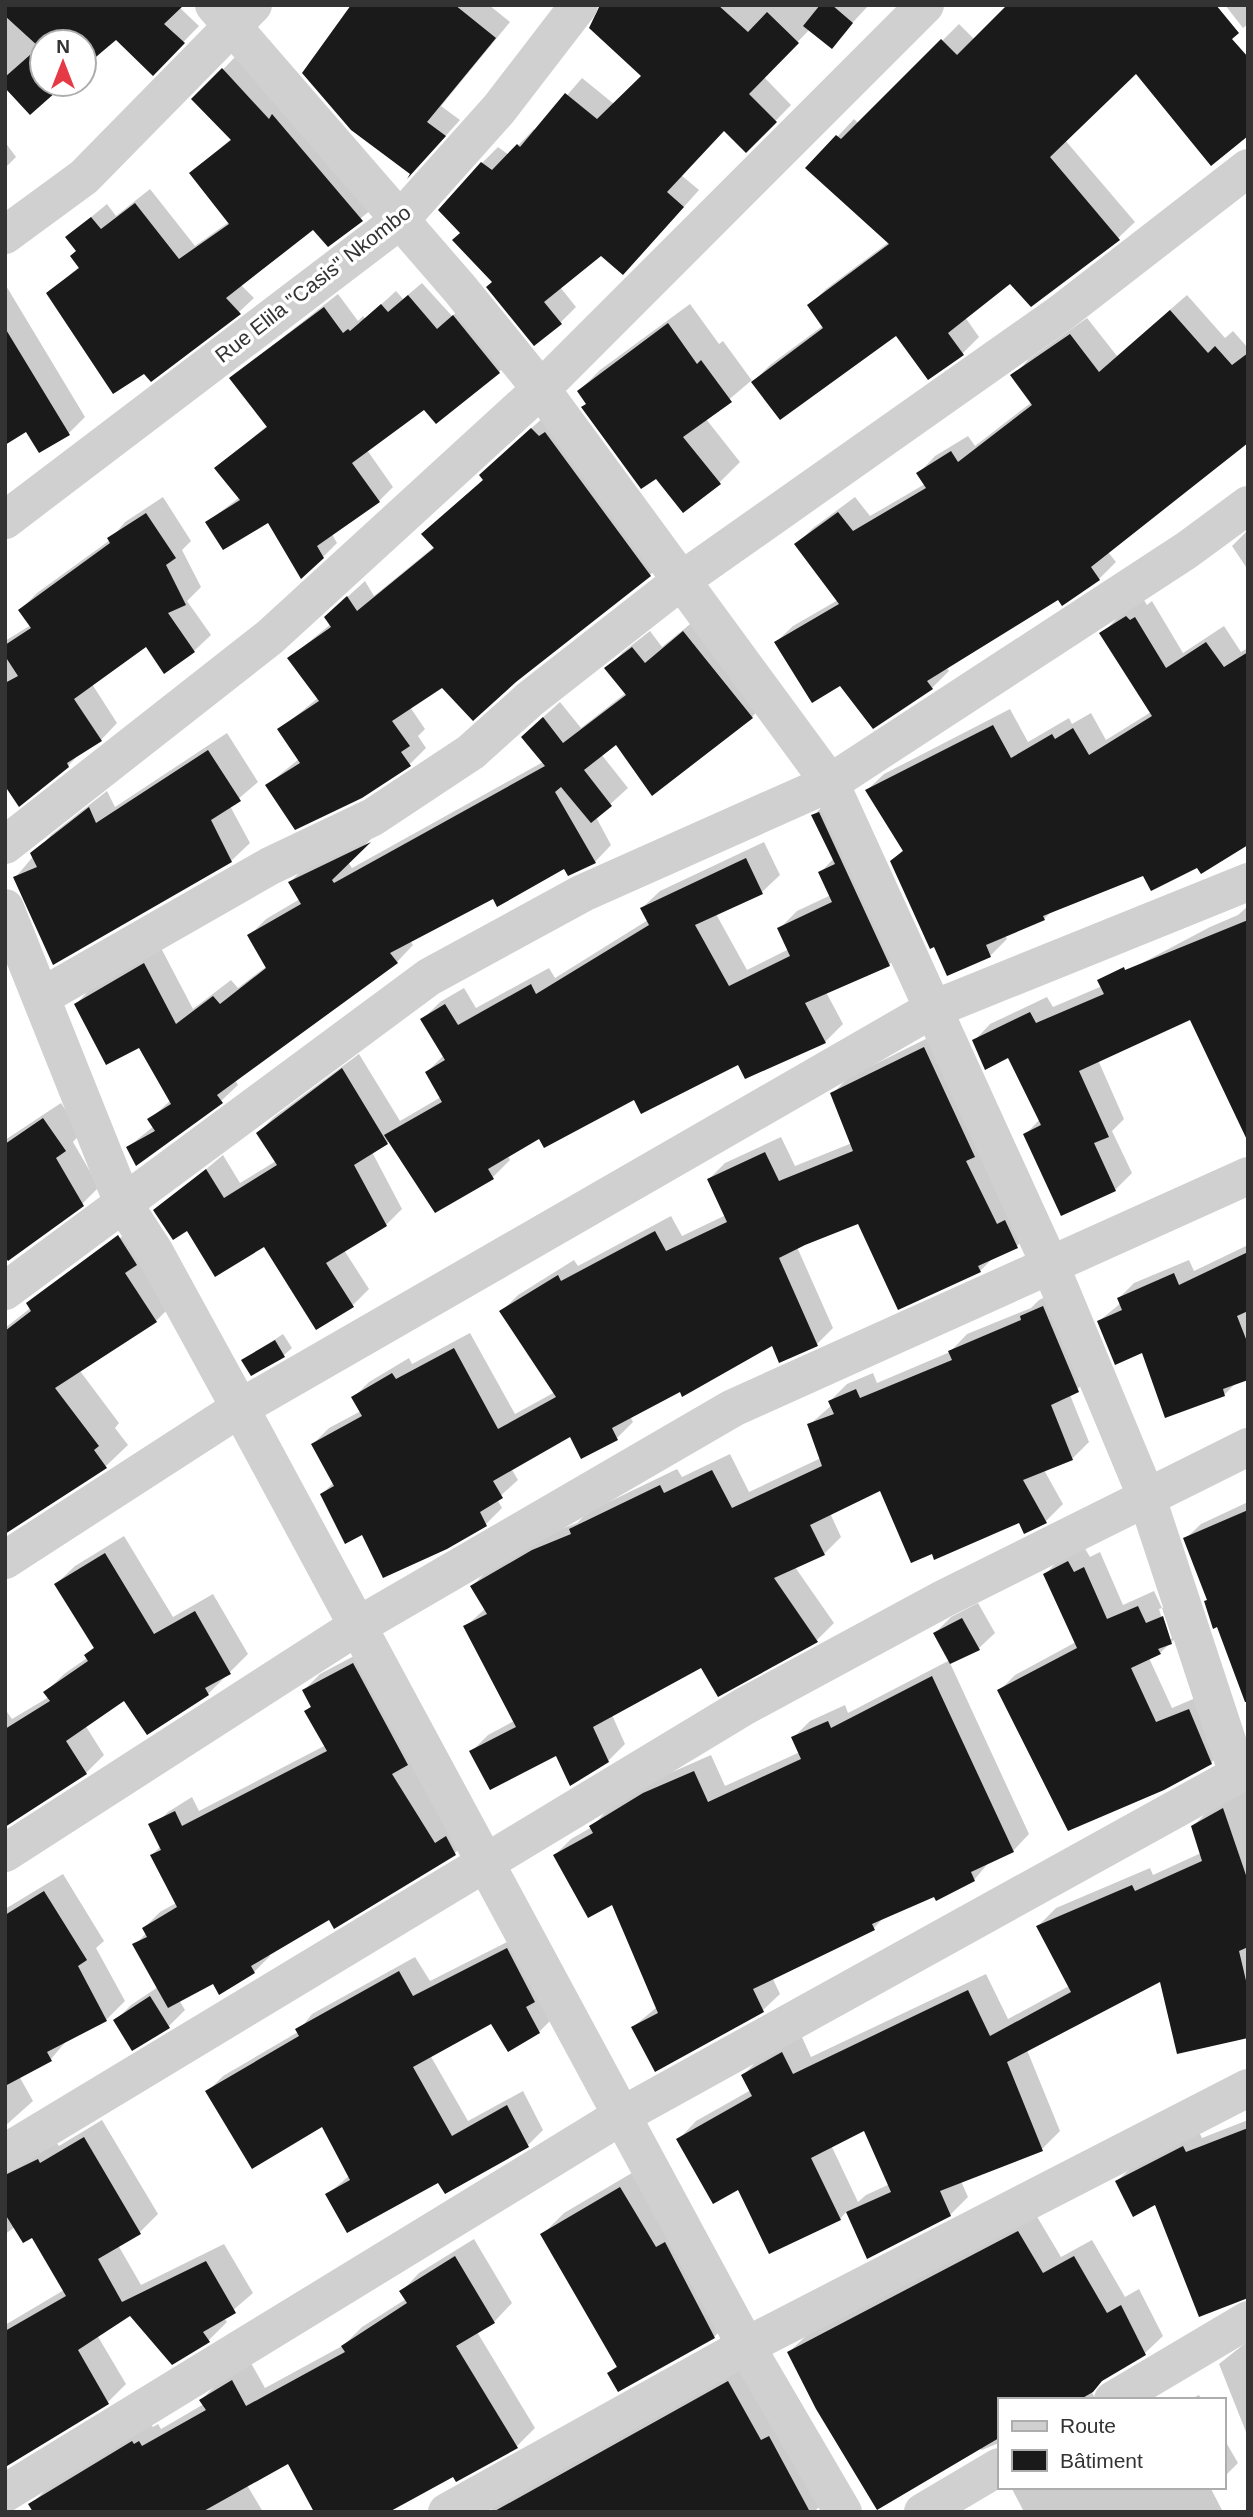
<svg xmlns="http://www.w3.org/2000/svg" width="1253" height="2517" viewBox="0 0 1253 2517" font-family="Arial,sans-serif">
	<rect width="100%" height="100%" fill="#fff"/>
	<g fill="#0003" fill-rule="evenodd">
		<polygon points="5,5 179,7 199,26 153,73 116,37 84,65 84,42 42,42 42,84 63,84 5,85"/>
		<polygon points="354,5 489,5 510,22 441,106 460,120 422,162"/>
		<polygon points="604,5 868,6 831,46 810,29 764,77 791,105 746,151 725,129 681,175 699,190 639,257 601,253 560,287 576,307 560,323 494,281 463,233 482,163 498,147 509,155 534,129 536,131 582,78 614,104 643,76"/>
		<polygon points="1225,5 1248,5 1248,24 1243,28"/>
		<polygon points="959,24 975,40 1136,71 1065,140 1135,222 1116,240 1010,281 965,317 979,337 962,354 896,334 780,418 752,380 706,419 740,462 719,483 656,476 579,391 600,370 690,304 719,344 723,341 753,382 770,365 824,325 809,306 826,289 889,242 808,168 854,119 859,124"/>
		<polygon points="237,55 377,205 328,245 313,227 240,284 254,298 239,312 48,294 80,266 78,251 67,237 107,204 116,216 150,189 195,246 229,222 191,173 231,139 194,99"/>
		<polygon points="5,142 16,157 5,168"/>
		<polygon points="422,283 452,316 468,303 513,358 499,372 424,407 367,450 393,487 379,501 332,534 337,543 323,557 268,520 207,522 240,497 217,468 268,425 231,378 338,294 358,321 363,316 365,319 396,291 403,299"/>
		<polygon points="5,284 85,417 68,434 26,429 5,443"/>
		<polygon points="1187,295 1225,338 1233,331 1248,348 1248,441 1108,552 1116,562 1099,579 1059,598 946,667 949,671 932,688 873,727 840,683 776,642 793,626 838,600 796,545 813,528 855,497 870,516 925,484 919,473 935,456 968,436 975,446 1032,402 1013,376 1029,359 1087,318 1117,356"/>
		<polygon points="548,413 667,558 650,575 442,686 410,707 425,729 418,736 426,748 410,764 267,785 299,759 280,729 318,698 289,658 331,624 343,601 365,581 374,596 435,546 423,534 484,479 498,459"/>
		<polygon points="163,497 191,541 182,550 201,587 187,601 211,635 194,651 146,645 92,684 117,723 101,740 82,751 68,766 5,783 5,641 31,625 20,610 37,593 110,540 125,522"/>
		<polygon points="1248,530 1248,570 1232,546"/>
		<polygon points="1144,600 1147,605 1152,601 1183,653 1224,626 1241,652 1248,648 1248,843 1198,865 1144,873 1053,910 1044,919 1005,935 1007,939 990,956 892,861 904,849 867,790 884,774 1010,709 1028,742 1069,718 1072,724 1091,713 1106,740 1151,712 1102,634 1118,617"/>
		<polygon points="700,616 768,700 752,717 617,742 601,754 628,788 596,817 611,845 595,862 565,867 494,897 410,940 413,945 397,962 235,1080 238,1085 221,1101 128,1147 154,1126 149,1120 171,1100 139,1046 76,1004 92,987 161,948 193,1009 231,980 238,988 267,966 249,936 266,919 300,899 290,882 307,865 380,830 348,862 352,868 543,762 540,720 560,702 581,728 627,692 607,669 623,652 650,631 662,647"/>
		<polygon points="227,733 258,782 230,806 250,843 231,861 15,878 51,835 107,791 115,807"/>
		<polygon points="831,798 906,947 889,965 826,992 843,1024 825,1042 739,1062 635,1098 540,1137 508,1156 510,1160 492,1178 390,1141 372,1152 402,1209 386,1225 344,1250 369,1289 353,1305 265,1245 187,1229 160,1208 223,1155 240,1183 276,1161 258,1133 274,1117 359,1054 400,1121 441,1097 427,1072 444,1055 423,1019 440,1002 464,988 476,1008 549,968 555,978 648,920 642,908 660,891 764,842 780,875 762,892 716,914 747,970 789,949 779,929 797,911 831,895 820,873 834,858 813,816"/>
		<polygon points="1248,906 1248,1126 1191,1018 1098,1060 1124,1119 1112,1131 1132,1173 1115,1190 1026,1134 1040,1119 1009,1056 974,1041 990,1024 1047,997 1053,1007 1114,981 1121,974 1210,927 1238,915"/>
		<polygon points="940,1032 1033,1230 1017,1246 994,1257 980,1271 859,1221 797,1247 833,1328 817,1344 773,1344 630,1416 633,1422 617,1438 571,1434 511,1468 518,1480 497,1499 502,1508 486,1524 362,1533 322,1494 334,1482 313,1444 329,1428 361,1411 353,1398 369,1382 409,1358 412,1364 470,1333 515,1414 555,1392 502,1311 518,1295 574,1260 578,1266 671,1216 682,1236 726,1215 709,1179 725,1163 781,1137 795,1166 852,1143 832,1094 849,1077"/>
		<polygon points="61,1103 81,1133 73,1142 99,1187 82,1204 5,1261 5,1140"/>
		<polygon points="143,1220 178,1299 156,1321 80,1371 119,1423 115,1428 128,1445 106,1466 5,1532 5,1328"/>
		<polygon points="1248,1245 1248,1379 1236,1383 1225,1394 1166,1416 1143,1351 1099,1321 1121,1303 1119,1298 1134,1283 1189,1260 1194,1271"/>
		<polygon points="1060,1290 1095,1374 1070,1395 1089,1442 1072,1459 1044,1470 1063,1504 1046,1521 1020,1521 881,1489 830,1513 841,1537 824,1554 795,1567 834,1623 817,1640 718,1695 702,1666 612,1715 625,1744 608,1761 557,1754 471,1752 488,1735 514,1721 466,1626 486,1608 472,1586 489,1569 551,1533 577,1523 588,1512 677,1469 682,1477 730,1454 749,1492 821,1458 809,1425 832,1405 830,1401 847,1384 873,1373 877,1383 950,1352 967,1334 1031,1308 1039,1300"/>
		<polygon points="283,1334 292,1348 284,1355 244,1360"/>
		<polygon points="1248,1502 1248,1674 1209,1598 1185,1539 1201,1524"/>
		<polygon points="124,1536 173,1617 213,1594 248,1654 208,1694 124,1698 85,1725 104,1755 86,1773 5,1825 5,1709 12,1719 49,1697 46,1692 64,1674 87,1658 86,1655 95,1646 56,1584 75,1566"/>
		<polygon points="1084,1547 1090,1557 1100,1552 1123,1605 1154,1591 1162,1608 1159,1609 1169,1641 1172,1638 1162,1608 1179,1602 1187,1627 1160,1653 1149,1658 1172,1708 1205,1694 1226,1747 1211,1763 999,1691 1015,1675 1076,1642 1045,1574 1060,1559"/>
		<polygon points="978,1603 995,1633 978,1649 950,1663 1029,1834 1013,1851 990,1861 974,1880 886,1915 874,1928 772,1977 780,1994 763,2010 633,2027 657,2007 613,1903 555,1855 571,1839 592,1827 608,1809 661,1777 711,1755 725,1786 800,1752 793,1738 810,1721 845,1705 848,1713 950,1660 935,1633 951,1617"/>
		<polygon points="369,1648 471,1837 455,1853 330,1917 268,1953 270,1956 254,1972 214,1982 179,2000 185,2010 169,2026 133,2048 115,2021 131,2005 158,1987 135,1945 147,1932 144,1928 160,1912 176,1903 152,1855 161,1846 152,1828 168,1812 192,1797 199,1811 326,1745 306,1711 312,1705 304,1690 320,1674"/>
		<path d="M1248,1789v247l-87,-56 -134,70 33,81 -18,18 -81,32 7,16 -18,18 -83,42 -20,-46 -7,8 -101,-32 -60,-48 17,-18 55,-31 -8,-15 18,-18 40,-22 10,22 175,-83 22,45 61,-33 -31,-60 18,-18 94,-40 3,7 48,-22 -8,-27 18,-18zM865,2128l25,56 -24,11 -8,7 -27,-57z"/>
		<polygon points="63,1874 104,1941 96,1948 125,2001 106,2020 68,2039 51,2059 19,2076 33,2101 5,2126 5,1909"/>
		<polygon points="523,1934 555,2016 539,2032 491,2022 430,2055 468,2121 523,2091 543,2130 528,2145 439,2180 328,2194 350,2175 322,2125 207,2092 223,2076 298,2032 312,2014 415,1957 430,1981"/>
		<polygon points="102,2120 158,2214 140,2232 118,2245 141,2285 224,2244 253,2293 224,2318 227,2322 209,2340 172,2363 130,2313 97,2335 126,2384 108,2402 8,2464 5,2325 64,2290 32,2236 15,2227 5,2234 5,2147 56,2142 59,2146"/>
		<polygon points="1248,2120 1248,2291 1156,2203 1117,2181 1133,2166 1199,2132 1202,2138"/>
		<polygon points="642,2167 736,2315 714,2337 619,2390 609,2373 618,2365 543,2234 564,2213"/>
		<polygon points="1036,2215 1061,2257 1092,2240 1125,2297 1139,2289 1163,2336 1145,2353 1106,2377 1091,2391 1096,2400 999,2400 999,2443 982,2450 789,2352 807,2335"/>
		<polygon points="474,2239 512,2303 494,2322 477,2332 535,2428 517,2446 456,2480 453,2475 289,2462 247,2485 263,2512 32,2512 31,2505 49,2486 151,2424 153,2427 158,2424 161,2429 204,2404 201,2400 219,2382 251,2363 265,2388 344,2345 362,2327 406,2299 401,2292 419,2273"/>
		<polygon points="1248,2341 1248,2437 1219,2364"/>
		<polygon points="747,2364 830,2496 814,2512 489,2512 499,2501"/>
		<polygon points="1199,2395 1202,2400 1189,2400"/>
		<polygon points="1223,2437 1238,2463 1223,2478"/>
		<polygon points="1011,2487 1210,2487 1223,2512 1024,2512"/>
	</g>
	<g fill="#1a1a1a">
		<polygon points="5,5 184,5 164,24 185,43 153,76 116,40 84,67 84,42 42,42 42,84 65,84 30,115 5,88 5,77 39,47 5,16"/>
		<polygon points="351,5 455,5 496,38 427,122 446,136 407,179 410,174 351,130 302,73"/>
		<polygon points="600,5 718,5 748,32 767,12 799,43 749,94 777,122 746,153 724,131 667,192 684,207 623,275 601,256 544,302 562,324 534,346 486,287 492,282 452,240 460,233 438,210 481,162 492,170 517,144 520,147 565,93 597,119 641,76 589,28"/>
		<polygon points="820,5 832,5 853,23 832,49 803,26"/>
		<polygon points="1007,5 1216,5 1239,33 1232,39 1248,57 1248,136 1211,166 1136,74 1050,157 1120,240 1031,307 1010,284 948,333 964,355 928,380 896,336 780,420 751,382 823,328 807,305 889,244 805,168 836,135 841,139 941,39 957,55"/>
		<polygon points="222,68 269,119 272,114 363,221 328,247 313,230 226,298 241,314 151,382 144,374 113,394 46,293 79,268 70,256 76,251 65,237 91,217 101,229 135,203 179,259 229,224 189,173 231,140 191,99"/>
		<polygon points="408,295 437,329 453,315 500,373 436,424 424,410 352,463 380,502 317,546 324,558 301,579 268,523 223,550 205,522 240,500 214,468 267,427 229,378 324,307 343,333 348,329 350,331 381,304 388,312"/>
		<polygon points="1170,310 1208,353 1215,346 1232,365 1248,353 1248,443 1091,567 1100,580 1062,606 1058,600 927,681 933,689 873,729 840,686 812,703 774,642 839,604 794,544 838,512 853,531 926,488 916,473 951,451 958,462 1032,405 1010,375 1070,334 1099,372"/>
		<polygon points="668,323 697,364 701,360 732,402 683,437 721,484 683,513 656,479 641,489 581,407 586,404 577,391"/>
		<polygon points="5,328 70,435 39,453 26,432 5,445"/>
		<polygon points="531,428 539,436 545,432 651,576 516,682 473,721 442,688 392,721 410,746 401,752 411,766 362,798 295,830 265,785 300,763 277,729 319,701 287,658 331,627 324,617 347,596 357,611 434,548 421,534 483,480 479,475"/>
		<polygon points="146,513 176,558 166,565 186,605 168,613 195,652 164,674 146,647 74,699 102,741 67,763 69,767 19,807 5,786 5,683 18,676 5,656 5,645 31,628 18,610 110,543 107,538"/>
		<polygon points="1126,616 1130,620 1135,617 1166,668 1206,642 1224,667 1248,652 1248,845 1201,874 1197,868 1151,891 1143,876 1043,916 1045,920 986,945 991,957 947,976 934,947 930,949 890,861 903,851 865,790 993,725 1011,758 1052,734 1055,739 1073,728 1089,755 1152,716 1099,633"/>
		<polygon points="683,631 753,718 652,796 616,745 584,770 612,806 591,823 561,787 555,792 596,863 568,876 564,869 497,907 493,899 390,953 398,963 217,1095 223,1103 136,1166 126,1147 155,1131 147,1119 171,1104 139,1048 106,1065 74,1004 144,963 176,1024 213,996 220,1004 266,968 247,935 301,904 288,882 371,842 332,880 334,883 545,766 521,737 543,717 563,743 626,695 604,668 632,647 645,663"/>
		<polygon points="208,750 241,801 211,820 232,862 53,965 13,877 37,867 30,853 89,807 96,823"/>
		<polygon points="819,812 890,966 805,1003 826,1043 745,1079 738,1065 641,1114 634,1100 544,1148 539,1139 488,1169 494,1179 435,1213 384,1135 442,1102 425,1072 445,1060 420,1019 445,1004 458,1025 531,984 536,994 649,925 640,908 746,858 763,894 695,925 729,986 790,956 777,928 832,902 818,872 835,864 811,815"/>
		<polygon points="1248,920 1248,1142 1190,1020 1079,1071 1109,1137 1094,1143 1116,1191 1061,1216 1023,1134 1041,1125 1008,1058 985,1070 972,1040 1030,1012 1036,1023 1104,994 1097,980 1124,967 1125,970"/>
		<polygon points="924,1047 975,1157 966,1161 997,1224 1005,1220 1018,1248 978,1266 981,1272 898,1310 858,1224 805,1245 779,1258 818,1346 779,1363 772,1346 682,1397 680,1392 612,1428 618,1440 581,1459 570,1437 493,1481 503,1498 480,1512 487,1526 447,1549 383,1578 362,1535 345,1544 320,1494 334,1486 311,1444 362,1416 351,1397 392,1373 396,1379 454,1348 498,1429 556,1397 499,1311 558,1275 561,1281 655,1231 666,1251 727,1222 707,1179 765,1152 779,1181 853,1151 830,1093"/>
		<polygon points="342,1068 388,1144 354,1165 387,1226 326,1263 354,1307 316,1330 264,1247 215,1277 187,1231 173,1240 153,1210 206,1169 224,1198 277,1165 256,1133"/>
		<polygon points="43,1118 66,1151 56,1158 84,1206 8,1261 5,1257 5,1144"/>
		<polygon points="118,1235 137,1265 125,1273 157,1322 55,1388 99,1446 94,1450 107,1468 5,1534 5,1331 31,1311 26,1303"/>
		<polygon points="1248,1252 1248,1311 1237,1316 1248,1344 1248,1380 1223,1389 1225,1396 1165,1418 1142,1353 1115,1365 1097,1321 1122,1310 1117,1298 1174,1273 1179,1285"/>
		<polygon points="1043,1306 1079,1392 1051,1405 1073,1460 1023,1480 1047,1523 1024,1534 1019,1523 934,1560 932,1554 911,1563 880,1491 810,1525 825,1555 774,1578 818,1642 718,1697 701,1668 593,1727 609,1762 570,1786 556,1756 490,1790 469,1751 516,1727 463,1626 487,1614 470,1586 532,1550 571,1534 569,1529 660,1485 664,1493 712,1470 732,1508 822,1466 807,1424 834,1414 828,1401 856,1389 860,1398 952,1360 948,1351 1021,1320 1020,1316"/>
		<polygon points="275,1340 285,1357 251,1376 241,1360"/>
		<polygon points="1248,1510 1248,1702 1245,1702 1217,1627 1213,1629 1204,1601 1207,1600 1183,1538"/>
		<polygon points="105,1553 154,1634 195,1611 231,1674 205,1688 209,1695 147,1735 124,1701 66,1741 87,1774 5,1827 5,1729 50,1701 43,1692 88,1661 84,1655 94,1648 54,1584"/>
		<polygon points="1068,1561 1074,1572 1084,1567 1107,1619 1138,1606 1146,1623 1163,1616 1172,1644 1158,1649 1161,1654 1131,1668 1156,1722 1189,1709 1212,1764 1164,1790 1068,1831 997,1690 1077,1648 1043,1574"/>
		<polygon points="962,1618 980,1650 950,1664 933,1633"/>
		<polygon points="353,1663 408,1765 392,1774 435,1843 446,1836 456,1855 334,1929 329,1920 251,1966 255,1973 219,1995 213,1984 168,2008 132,1944 147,1937 142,1928 177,1907 150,1855 161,1850 148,1824 175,1811 182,1826 327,1751 304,1711 311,1707 302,1690"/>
		<polygon points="932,1676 1014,1852 971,1872 975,1881 936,1901 934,1897 872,1924 875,1930 753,1989 764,2012 655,2072 631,2027 658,2013 612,1905 588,1918 553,1855 593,1833 589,1826 643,1793 694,1771 708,1802 801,1759 791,1737 828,1721 831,1728"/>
		<polygon points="1223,1808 1248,1881 1248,1947 1239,1951 1248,1989 1248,2038 1177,2054 1160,1982 1007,2062 1043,2151 940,2191 951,2216 867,2259 846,2212 891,2192 864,2131 811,2158 841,2220 769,2254 738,2190 713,2204 676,2139 752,2096 741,2075 782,2052 793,2074 968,1990 990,2036 1071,1992 1036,1926 1132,1885 1135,1891 1202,1861 1191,1826"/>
		<polygon points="44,1891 87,1960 78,1966 107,2021 47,2052 52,2061 5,2086 5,1915"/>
		<polygon points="507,1948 535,2002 526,2007 540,2033 508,2052 491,2024 413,2067 452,2136 507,2105 529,2147 445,2194 438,2183 347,2233 325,2194 350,2180 322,2127 252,2169 205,2091 299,2036 295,2029 399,1971 413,1996"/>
		<polygon points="150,1996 170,2028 132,2051 113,2020"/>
		<polygon points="1248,2128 1248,2298 1199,2317 1155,2205 1133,2217 1115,2181 1183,2146 1186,2152"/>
		<polygon points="84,2137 141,2234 98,2259 122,2302 206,2261 236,2313 203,2332 210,2342 172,2365 130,2316 78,2350 109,2404 7,2466 5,2331 66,2296 32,2238 23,2243 5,2214 5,2175 38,2159 40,2163"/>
		<polygon points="620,2187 656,2247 665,2242 715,2338 618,2392 607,2373 617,2367 540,2234"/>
		<polygon points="1018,2231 1043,2273 1074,2256 1107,2313 1121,2305 1146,2355 1102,2381 1093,2392 1079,2400 999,2400 999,2438 877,2510 816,2409 787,2352"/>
		<polygon points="455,2256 495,2323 456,2346 518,2448 456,2482 453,2477 389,2512 314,2512 288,2464 202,2512 33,2512 28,2504 132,2441 134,2444 139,2441 142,2446 206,2410 199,2400 232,2380 246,2406 345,2352 341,2346 407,2303 399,2291"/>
		<polygon points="728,2381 761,2440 769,2436 810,2512 493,2512"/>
	</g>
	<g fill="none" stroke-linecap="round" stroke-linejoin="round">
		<g stroke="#d0d0d0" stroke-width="38">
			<polyline points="214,5 460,289 541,389 830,783 1050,1265 1147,1498 1238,1774"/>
			<polyline points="5,235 84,177 253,5"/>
			<polyline points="5,520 399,221 499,109 579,5"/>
			<polyline points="5,845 270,637 541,389 925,5"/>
			<polyline points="5,908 123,1203 154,1251 240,1408 746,2346 843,2512"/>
			<polyline points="41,997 270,866 373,817 471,752 530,699 682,580 1061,313 1248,168"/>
			<polyline points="5,1291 429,977 583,893 830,783 1187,550 1248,505"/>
			<polyline points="5,1560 240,1408 931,1010 1248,882"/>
			<polyline points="5,1853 356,1627 733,1408 1248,1176"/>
			<polyline points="5,2153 745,1706 943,1599 1248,1447"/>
			<polyline points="1113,2400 1248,2320"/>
			<polyline points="5,2493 621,2116 1248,1769"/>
			<polyline points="447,2512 746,2346 1248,2088"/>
			<polyline points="923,2512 999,2467"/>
		</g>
	</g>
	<g text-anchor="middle" stroke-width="7" stroke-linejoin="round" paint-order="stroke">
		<g font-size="21" fill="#333" stroke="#fff">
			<text transform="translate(313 284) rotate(-38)" y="7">Rue Elila "Casis" Nkombo</text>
		</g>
	</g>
	<rect width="1253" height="2517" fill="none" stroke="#333333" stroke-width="14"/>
	<rect x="998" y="2398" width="228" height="91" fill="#ffffff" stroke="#adadad" stroke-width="2"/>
	<rect x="1012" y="2421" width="35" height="10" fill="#d0d0d0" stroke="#adadad" stroke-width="2"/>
	<text x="1060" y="2433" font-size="21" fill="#333333">Route</text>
	<rect x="1012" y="2450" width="35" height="21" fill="#1a1a1a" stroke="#adadad" stroke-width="2"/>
	<text x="1060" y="2468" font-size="21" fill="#333333">Bâtiment</text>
	<g transform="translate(63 63)"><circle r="33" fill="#ffffff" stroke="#adadad" stroke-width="2"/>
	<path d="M0-5L12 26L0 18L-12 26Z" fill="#e63946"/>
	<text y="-10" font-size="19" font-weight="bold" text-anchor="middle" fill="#333333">N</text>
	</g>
</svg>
